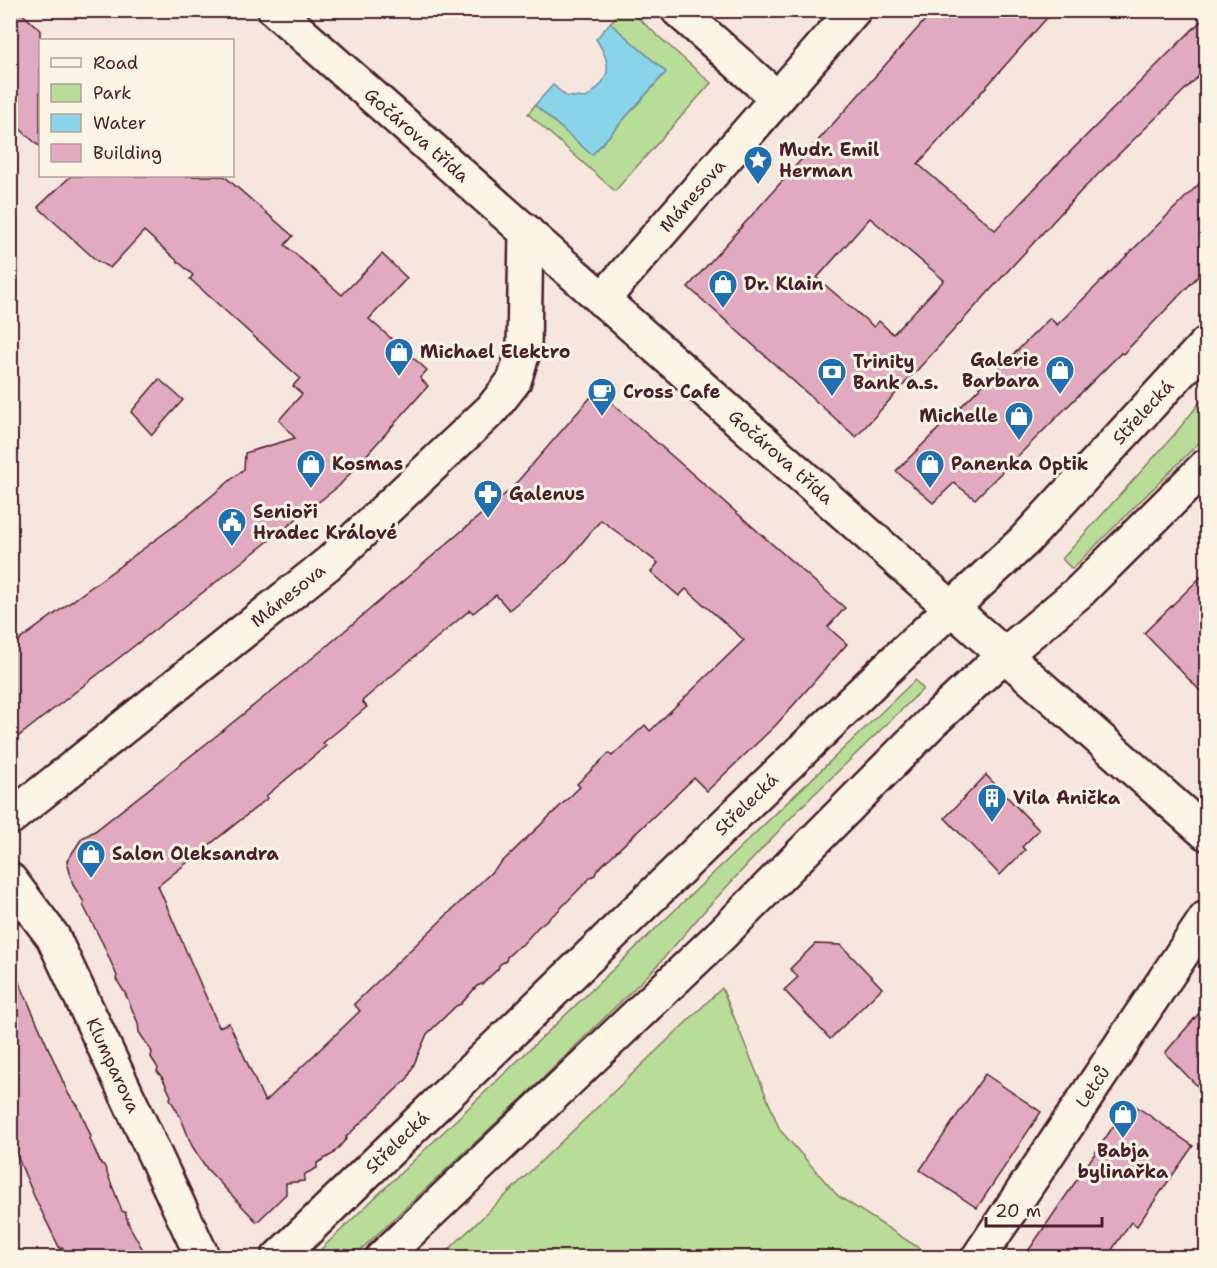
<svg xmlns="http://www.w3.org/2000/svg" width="1217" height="1268" viewBox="0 0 1217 1268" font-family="'Shantell Sans',sans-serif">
	<rect width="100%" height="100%" fill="#f7e6de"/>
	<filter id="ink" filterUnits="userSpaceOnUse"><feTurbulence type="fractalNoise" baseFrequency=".0167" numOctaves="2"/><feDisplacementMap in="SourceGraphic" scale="12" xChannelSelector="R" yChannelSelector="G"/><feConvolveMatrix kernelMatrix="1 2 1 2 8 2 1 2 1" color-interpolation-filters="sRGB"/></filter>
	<g filter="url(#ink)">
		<g fill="#b8dd98" stroke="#817e62" stroke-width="1.5">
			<polygon points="621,11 630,11 711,83 615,191 528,114 535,105 592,155 666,72 610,23"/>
			<polygon points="1206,395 1206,436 1072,569 1062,559 1174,435"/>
			<polygon points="915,680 923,689 799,809 707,908 656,967 534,1087 353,1257 313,1257"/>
			<polygon points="722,988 780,1130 838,1196 933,1257 441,1257"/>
		</g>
		<path fill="#8ad4ea" stroke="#708c9e" stroke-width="1.5" d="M610,23l56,49 -74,83 -57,-50 18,-20 13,11 20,2c26,-19 27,-33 10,-59z"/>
		<g fill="#e1aac0" stroke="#4a1f2b" stroke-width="1.5" fill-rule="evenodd">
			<polygon points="10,10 18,10 40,30 40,147 10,120"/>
			<path d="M934,10h120l-136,154 77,66 60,-63 151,-151v53l-125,122 -225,246 -168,-150zM870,218l74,62 -51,54 -14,-13 -5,6 -57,-49z"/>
			<polygon points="71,176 224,176 293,236 285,245 342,295 382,254 407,278 369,319 427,370 420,378 428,386 339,486 10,743 10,647 185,518 244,469 245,453 295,438 279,420 302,394 293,386 300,378 190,279 193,275 144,231 110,268 97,261 38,207"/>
			<polygon points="1206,177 1206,268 1123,354 1121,353 975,499 954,483 933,503 896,471 1050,318 1057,325"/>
			<polygon points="159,379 183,400 152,435 131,412"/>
			<path d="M597,390l248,218 -17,19 19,17 -71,81 -69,66 -13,-13 -97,92 -2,5 -4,2 -33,34 -20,16 -16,18 -4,2 -11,10 -1,4 -6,3 -2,5 -16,15 -5,2 -16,18 -5,2 -29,28 -19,44 -62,59 1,1 -14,16 -16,9v5l-12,6 -1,7 -18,2v11l-29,28 -50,-53 -15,-23 -11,-28 -11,-19 1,-3 -8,-17 -6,-8 1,-3 -7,-11 1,-5 -13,-20 -1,-9 -13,-30 -9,-14 1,-3 -14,-32 -20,-39 1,-3 -11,-17 -6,-24 15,-23 13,-7 121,-95 105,-85 190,-162zM601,520l57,43 -7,9 28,24 7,-7 58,51 -94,91 -5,-6 -33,31 -3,-3 -32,31 3,3 -226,217 6,7 -95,91 -36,-79 -10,4 -61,-141 110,-88 -2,-2 60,-50 -3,-3 44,-36 -5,-6 108,-91 3,3 23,-18 13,15 56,-47z"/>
			<polygon points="1206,572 1206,697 1144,633"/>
			<polygon points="986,775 1039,830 1022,847 1025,850 1000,875 945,818"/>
			<polygon points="815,944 841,945 882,988 830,1039 784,990 798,977 790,969"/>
			<polygon points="10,961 69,1095 78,1106 91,1136 90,1139 101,1164 104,1165 122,1211 125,1212 129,1225 147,1257 67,1257 63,1248 60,1249 34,1196 10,1139"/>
			<polygon points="1206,1005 1206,1095 1165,1053"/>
			<polygon points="985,1074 1041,1112 977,1208 920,1170"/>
			<polygon points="1130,1102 1193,1146 1137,1226 1131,1222 1107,1257 1024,1257"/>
		</g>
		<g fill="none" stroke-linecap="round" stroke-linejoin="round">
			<g stroke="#4a1f2b" stroke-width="38">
				<g id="minor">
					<polyline points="678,10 777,98"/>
					<path id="s1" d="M602,300l252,-290"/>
					<path id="s2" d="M10,818l320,-256 162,-153 22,-28 10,-32 2,-118"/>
					<path id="s3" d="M10,880l43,57 150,321"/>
					<path id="s4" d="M978,1258l228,-340"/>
				</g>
			</g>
			<g stroke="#4a1f2b" stroke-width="38">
				<g id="tertiary">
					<path id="s5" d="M275,10l931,823"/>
				</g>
			</g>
			<g stroke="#4a1f2b" stroke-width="38">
				<g id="primary">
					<path id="s6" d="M278,1258l607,-588 139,-129 182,-197"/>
					<polyline points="382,1258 722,934 934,720 1004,655 1079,592 1206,466"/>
				</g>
			</g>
			<use href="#minor" stroke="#fcf5e5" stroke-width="33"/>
			<use href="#tertiary" stroke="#fcf5e5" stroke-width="33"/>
			<use href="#primary" stroke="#fcf5e5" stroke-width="33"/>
		</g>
	</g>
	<defs>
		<g id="sight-pin" transform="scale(1.5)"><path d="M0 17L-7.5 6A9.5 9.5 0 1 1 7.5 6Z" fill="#1f6fb2" stroke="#fcf5e5"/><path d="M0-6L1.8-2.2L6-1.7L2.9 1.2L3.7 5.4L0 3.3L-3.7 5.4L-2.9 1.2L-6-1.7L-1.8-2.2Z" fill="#fff"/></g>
		<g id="shop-pin" transform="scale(1.5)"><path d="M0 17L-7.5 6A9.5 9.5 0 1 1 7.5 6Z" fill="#1f6fb2" stroke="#fcf5e5"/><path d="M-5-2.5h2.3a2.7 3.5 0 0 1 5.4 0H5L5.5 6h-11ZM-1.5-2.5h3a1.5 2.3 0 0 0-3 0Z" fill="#fff"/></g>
		<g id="bank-pin" transform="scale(1.5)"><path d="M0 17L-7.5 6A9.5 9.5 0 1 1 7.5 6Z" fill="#1f6fb2" stroke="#fcf5e5"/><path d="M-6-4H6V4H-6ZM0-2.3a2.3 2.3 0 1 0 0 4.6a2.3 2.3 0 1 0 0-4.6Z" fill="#fff"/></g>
		<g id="cafe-pin" transform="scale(1.5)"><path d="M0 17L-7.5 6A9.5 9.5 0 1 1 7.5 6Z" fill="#1f6fb2" stroke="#fcf5e5"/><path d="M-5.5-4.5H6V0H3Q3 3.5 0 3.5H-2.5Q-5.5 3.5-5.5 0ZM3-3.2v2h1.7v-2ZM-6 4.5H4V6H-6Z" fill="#fff"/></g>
		<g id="pharmacy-pin" transform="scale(1.5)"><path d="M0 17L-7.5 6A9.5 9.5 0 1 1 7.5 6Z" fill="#1f6fb2" stroke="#fcf5e5"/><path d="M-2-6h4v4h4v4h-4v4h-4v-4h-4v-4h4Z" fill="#fff"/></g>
		<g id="civic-pin" transform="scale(1.5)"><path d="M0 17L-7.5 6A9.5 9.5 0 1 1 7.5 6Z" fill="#1f6fb2" stroke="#fcf5e5"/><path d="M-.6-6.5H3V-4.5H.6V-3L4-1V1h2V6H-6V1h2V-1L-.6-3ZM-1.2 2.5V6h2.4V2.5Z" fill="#fff"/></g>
		<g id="building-pin" transform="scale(1.5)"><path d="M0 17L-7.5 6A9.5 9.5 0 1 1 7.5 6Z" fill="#1f6fb2" stroke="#fcf5e5"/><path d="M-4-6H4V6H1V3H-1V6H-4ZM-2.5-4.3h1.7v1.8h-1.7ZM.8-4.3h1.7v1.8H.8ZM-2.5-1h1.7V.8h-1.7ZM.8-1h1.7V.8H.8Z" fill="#fff"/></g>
	</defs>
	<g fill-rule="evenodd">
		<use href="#sight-pin" x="758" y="160"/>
		<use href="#shop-pin" x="723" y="284"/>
		<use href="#shop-pin" x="399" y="352"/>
		<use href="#shop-pin" x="1060" y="370"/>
		<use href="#bank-pin" x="832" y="372"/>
		<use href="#cafe-pin" x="602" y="392"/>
		<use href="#shop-pin" x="1019" y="416"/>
		<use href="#shop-pin" x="311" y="464"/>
		<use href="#shop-pin" x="930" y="464"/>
		<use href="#pharmacy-pin" x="488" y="494"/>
		<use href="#civic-pin" x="232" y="522"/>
		<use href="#building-pin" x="992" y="798"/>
		<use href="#shop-pin" x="91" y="854"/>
		<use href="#shop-pin" x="1123" y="1114"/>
	</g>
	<g text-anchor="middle" stroke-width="6" stroke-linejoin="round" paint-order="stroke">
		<g font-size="18" fill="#4a1f2b" stroke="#fcf5e5">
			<text dy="6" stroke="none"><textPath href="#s5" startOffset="189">Gočárova třída</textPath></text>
			<text dy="6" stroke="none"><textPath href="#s1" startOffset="138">Mánesova</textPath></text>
			<text dy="6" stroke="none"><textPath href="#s6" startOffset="1210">Střelecká</textPath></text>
			<text dy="6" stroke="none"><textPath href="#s5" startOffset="675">Gočárova třída</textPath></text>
			<text dy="6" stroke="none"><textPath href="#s2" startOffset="356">Mánesova</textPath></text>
			<text dy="6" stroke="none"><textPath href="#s6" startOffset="652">Střelecká</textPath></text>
			<text dy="6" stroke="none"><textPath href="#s3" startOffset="213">Klumparova</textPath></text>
			<text dy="6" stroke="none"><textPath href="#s4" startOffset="206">Letců</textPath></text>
			<text dy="6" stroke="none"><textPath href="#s6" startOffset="166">Střelecká</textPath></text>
		</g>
		<g font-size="18" font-weight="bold" fill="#4a1f2b" stroke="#fcf5e5" text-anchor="start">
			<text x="779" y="156">Mudr. Emil<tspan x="779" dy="21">Herman</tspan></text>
			<text x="744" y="290">Dr. Klain</text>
			<text x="420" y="358">Michael Elektro</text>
			<text x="1039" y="366" text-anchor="end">Galerie<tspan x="1039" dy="21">Barbara</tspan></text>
			<text x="853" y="368">Trinity<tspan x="853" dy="21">Bank a.s.</tspan></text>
			<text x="623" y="398">Cross Cafe</text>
			<text x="998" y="422" text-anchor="end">Michelle</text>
			<text x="332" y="470">Kosmas</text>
			<text x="951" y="470">Panenka Optik</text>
			<text x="509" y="500">Galenus</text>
			<text x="253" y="518">Senioři<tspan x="253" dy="21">Hradec Králové</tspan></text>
			<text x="1013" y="804">Vila Anička</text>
			<text x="112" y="860">Salon Oleksandra</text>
			<text x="1123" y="1157" text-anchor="middle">Babja<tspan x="1123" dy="21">bylinařka</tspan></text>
		</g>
	</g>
	<rect width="1217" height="1268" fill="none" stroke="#fcf5e5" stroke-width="36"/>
	<rect x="18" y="18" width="1181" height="1232" fill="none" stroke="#4a1f2b" stroke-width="2" filter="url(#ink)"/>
	<rect x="39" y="39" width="195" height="138" fill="#fcf5e5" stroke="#b59f9b" stroke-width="1.5"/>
	<rect x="51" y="58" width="30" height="9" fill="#fcf5e5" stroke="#b59f9b" stroke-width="1.5"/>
	<text x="93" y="69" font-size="18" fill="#4a1f2b">Road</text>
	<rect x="51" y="84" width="30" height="18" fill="#b8dd98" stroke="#b59f9b" stroke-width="1.5"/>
	<text x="93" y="99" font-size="18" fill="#4a1f2b">Park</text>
	<rect x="51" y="114" width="30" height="18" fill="#8ad4ea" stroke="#b59f9b" stroke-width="1.5"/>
	<text x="93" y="129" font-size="18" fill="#4a1f2b">Water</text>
	<rect x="51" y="144" width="30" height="18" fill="#e1aac0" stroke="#b59f9b" stroke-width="1.5"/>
	<text x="93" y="159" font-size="18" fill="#4a1f2b">Building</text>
	<path d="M986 1217v9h116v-9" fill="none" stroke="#4a1f2b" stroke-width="3"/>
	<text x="995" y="1217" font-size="18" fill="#4a1f2b" stroke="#fcf5e5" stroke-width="4.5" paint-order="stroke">20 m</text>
</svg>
